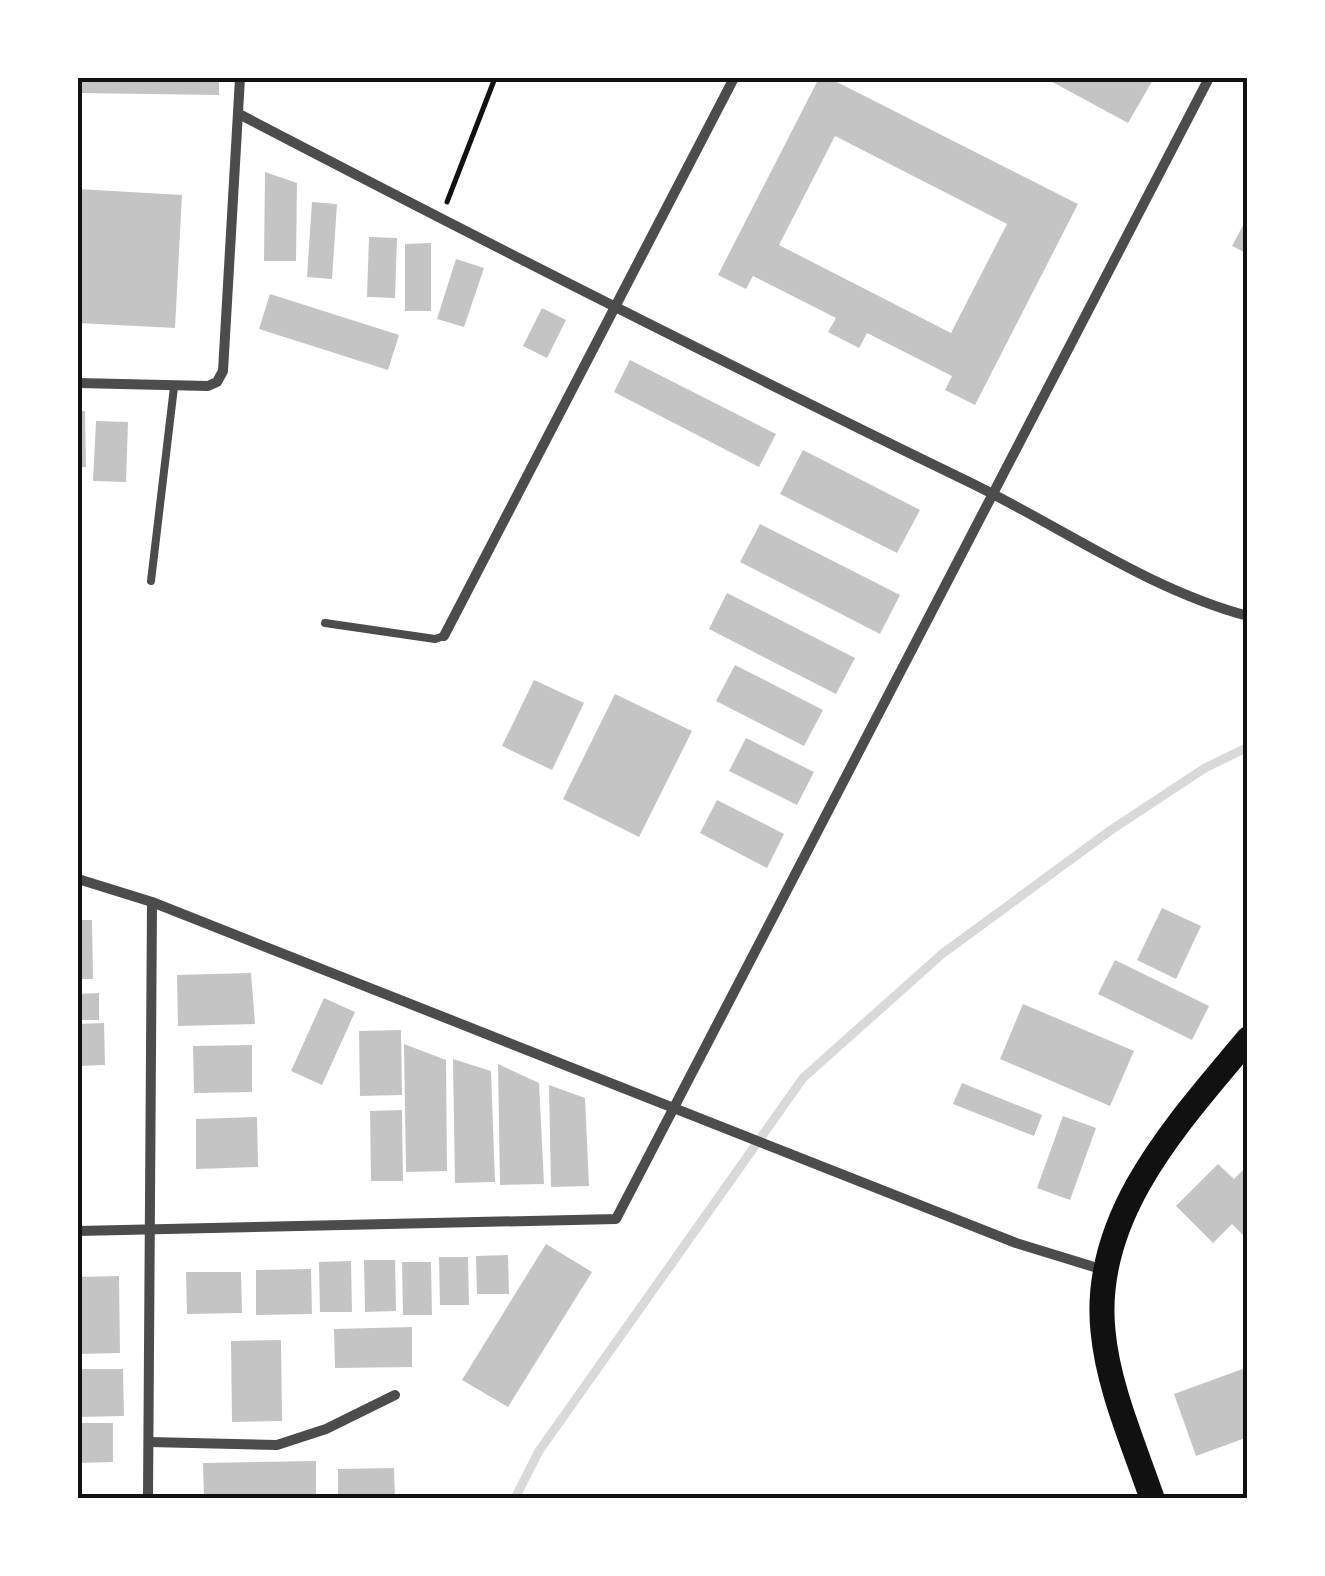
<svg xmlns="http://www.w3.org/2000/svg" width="1325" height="1576" viewBox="0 0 1325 1576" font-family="'PT Sans Narrow',sans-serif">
	<rect width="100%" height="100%" fill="#fff"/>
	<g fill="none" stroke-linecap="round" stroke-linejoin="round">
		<polyline stroke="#d9d9d9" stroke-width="9" points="515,1498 539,1451 803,1078 942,954 1111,830 1205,768 1248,747"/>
	</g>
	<g fill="#c4c4c4" fill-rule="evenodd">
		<polygon points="78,78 219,78 219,95 78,93"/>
		<path d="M819,78h10l249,126 -103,201 -30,-15 7,-14 -85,-43 -8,15 -31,-16 8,-14 -83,-42 -7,13 -28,-14zM835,136l172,88 -56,109 -172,-88z"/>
		<polygon points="1045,78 1154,78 1128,123"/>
		<polygon points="265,172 297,183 296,261 264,261"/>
		<polygon points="78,189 182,195 175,328 78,323"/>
		<polygon points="312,202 337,204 332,279 307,277"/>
		<polygon points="1248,216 1248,254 1232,246"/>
		<polygon points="369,237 397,238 395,298 367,297"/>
		<polygon points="431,243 431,311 405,311 405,244"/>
		<polygon points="456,259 484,268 464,327 437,319"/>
		<polygon points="270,294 399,335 388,370 259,329"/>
		<polygon points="542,308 566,320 547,358 523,346"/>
		<polygon points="630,360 776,434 759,467 614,392"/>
		<polygon points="78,411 85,411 86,467 78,467"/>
		<polygon points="96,421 128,422 126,482 93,481"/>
		<polygon points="803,450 920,510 897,553 780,494"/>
		<polygon points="760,524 900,595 880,634 740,562"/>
		<polygon points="727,593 855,658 836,694 709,629"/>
		<polygon points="735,665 823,710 804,746 716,701"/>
		<polygon points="534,680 584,703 552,770 502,746"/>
		<polygon points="615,694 692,731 639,837 563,799"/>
		<polygon points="746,738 814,772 797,805 729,771"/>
		<polygon points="717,800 784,834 767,868 700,833"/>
		<polygon points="1162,908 1201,926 1176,979 1137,960"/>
		<polygon points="78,920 92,920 93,979 78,979"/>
		<polygon points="1115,960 1209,1006 1192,1040 1098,994"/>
		<polygon points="251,973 255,1024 178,1026 177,975"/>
		<polygon points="99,993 99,1020 78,1020 78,994"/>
		<polygon points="324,998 355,1012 322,1085 291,1071"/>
		<polygon points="1023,1004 1134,1051 1110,1106 1000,1059"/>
		<polygon points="104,1023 105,1065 78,1066 78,1024"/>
		<polygon points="401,1030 402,1095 360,1096 359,1031"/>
		<polygon points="404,1044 446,1060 447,1171 406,1172"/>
		<polygon points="252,1045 252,1092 194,1093 193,1046"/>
		<polygon points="453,1059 491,1071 495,1182 455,1183"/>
		<polygon points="498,1064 539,1083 544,1184 500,1185"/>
		<polygon points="962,1083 1042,1115 1034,1136 953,1104"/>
		<polygon points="549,1085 585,1098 589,1186 551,1187"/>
		<polygon points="402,1110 403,1181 371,1181 370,1111"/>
		<polygon points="1063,1116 1096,1128 1070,1200 1037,1188"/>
		<polygon points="257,1117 258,1167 196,1169 196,1119"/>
		<polygon points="1218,1164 1234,1179 1248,1165 1248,1240 1232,1224 1213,1243 1176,1206"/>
		<polygon points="546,1244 592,1272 508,1407 462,1380"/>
		<polygon points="508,1255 509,1294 477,1294 476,1256"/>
		<polygon points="439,1257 468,1257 469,1305 440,1305"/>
		<polygon points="364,1260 395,1260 396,1311 365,1312"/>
		<polygon points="351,1261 352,1312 320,1312 319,1262"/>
		<polygon points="402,1262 431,1262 432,1315 403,1315"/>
		<polygon points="311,1269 312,1314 256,1315 256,1270"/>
		<polygon points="186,1272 241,1272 242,1313 187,1314"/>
		<polygon points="119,1276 120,1353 78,1354 78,1277"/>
		<polygon points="412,1327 412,1367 335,1368 334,1329"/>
		<polygon points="281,1340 282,1421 232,1422 231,1341"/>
		<polygon points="1248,1367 1248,1437 1196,1456 1174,1394"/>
		<polygon points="78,1369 123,1369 124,1416 78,1417"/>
		<polygon points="78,1423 113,1423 113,1462 78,1463"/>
		<polygon points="316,1461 316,1498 204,1498 203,1463"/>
		<polygon points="394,1468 395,1498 338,1498 338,1469"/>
	</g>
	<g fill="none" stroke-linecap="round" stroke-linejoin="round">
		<polyline stroke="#111" stroke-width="5" points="447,202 495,78"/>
		<g stroke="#4c4c4c" stroke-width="8">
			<polyline points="151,581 174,387"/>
			<polyline points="325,623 435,639 444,636"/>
		</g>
		<g stroke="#4c4c4c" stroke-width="10">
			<path d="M239,114c242,126 485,249 730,368 91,44 180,108 279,134"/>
			<polyline points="78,383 208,386 217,382 223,371 240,78"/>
			<polyline points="444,636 734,78"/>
			<polyline points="78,879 152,902 1016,1243 1104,1270"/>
			<polyline points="78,1231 616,1219 1209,78"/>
			<polyline points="149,1442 277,1445 326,1429 395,1395"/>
			<polyline points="148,1498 152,902"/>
		</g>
		<path stroke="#111" stroke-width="25" d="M1152,1498c-18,-53 -44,-111 -49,-167 -12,-116 76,-209 145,-292"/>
	</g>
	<rect width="1325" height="1576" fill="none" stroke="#ffffff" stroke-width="160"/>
	<rect x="80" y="80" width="1165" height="1416" fill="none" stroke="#111" stroke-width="4"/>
</svg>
